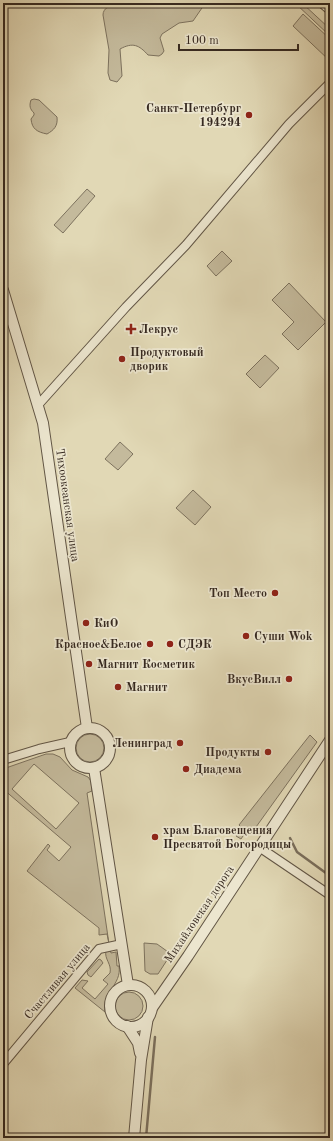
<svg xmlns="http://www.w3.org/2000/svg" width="333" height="1141" viewBox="0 0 333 1141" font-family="'Old Standard TT',serif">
	<rect width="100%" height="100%" fill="#e1d8b5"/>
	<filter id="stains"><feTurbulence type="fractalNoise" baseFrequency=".005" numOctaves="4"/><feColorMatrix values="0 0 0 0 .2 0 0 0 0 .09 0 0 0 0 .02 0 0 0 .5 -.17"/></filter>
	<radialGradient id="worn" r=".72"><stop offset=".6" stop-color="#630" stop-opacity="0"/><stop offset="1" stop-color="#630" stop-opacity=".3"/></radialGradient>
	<g fill="#c4ba9c" stroke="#7d725e" fill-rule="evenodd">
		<path d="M115,3h88l1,2 -11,16 -14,2 -17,11 -2,4 4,13 -2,3 -3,2 -11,-1c-9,-10 -15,-13 -28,-6l2,27 -5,6 -7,-2 -2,-7 1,-23 -6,-35c0,-7 7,-9 12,-12z"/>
		<polygon points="295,3 302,3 330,29 330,36"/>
		<polygon points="303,14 330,39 330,61 293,26"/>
		<path d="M34,99l5,1 18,17c1,9 -3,13 -10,17 -10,-2 -15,-5 -16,-15l3,-4v-2c-4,-4 -5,-7 -3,-13z"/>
		<polygon points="87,189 95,196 63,233 54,225"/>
		<polygon points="222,251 232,261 216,276 207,266"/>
		<polygon points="289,283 326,322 298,350 282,334 294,322 272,300"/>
		<polygon points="265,355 279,368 260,388 246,374"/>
		<polygon points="120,442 133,454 118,470 105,459"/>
		<polygon points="193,490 211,507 195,525 176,508"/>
		<circle cx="90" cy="748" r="14"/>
		<polygon points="310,735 317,742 251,834 247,830 241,839 236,836 242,828 239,825"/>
		<path d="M46,754h7l7,3 12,13 16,7 3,4 1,10 -5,2 22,151 -2,-10 -8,1v-7l-72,-57 21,-27 2,2 -3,4 12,11 12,-14 -68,-58v-20zM34,764l45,39 -23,26 -44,-40z"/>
		<polygon points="144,943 157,944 171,954 158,974 150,974 145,971"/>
		<path d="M110,949l1,4 5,-1 1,14h2c3,19 -18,27 -14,46l-30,-24 7,-8 6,1 -6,7 13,11 13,-15 -5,-4 7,-7c2,-9 -6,-14 -4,-22z"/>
		<polygon points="99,959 101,960 103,963 91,977 88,975 87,972"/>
		<circle cx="129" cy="1006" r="14"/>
	</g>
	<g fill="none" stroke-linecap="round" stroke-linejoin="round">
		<g stroke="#7a6e5b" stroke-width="2.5">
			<polyline points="290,838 297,852 330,876"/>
			<polyline points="146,1138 155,1037"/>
		</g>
		<g stroke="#615545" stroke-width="10">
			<g id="minor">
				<polyline points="38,405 126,307 186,245 289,124 330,83"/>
				<polyline points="3,760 39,749 70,742"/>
				<polyline points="259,847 330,895"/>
				<polyline points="3,1064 99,949 122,944"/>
			</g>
		</g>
		<g stroke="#615545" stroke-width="12">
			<g id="tertiary">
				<polyline points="323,3 330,9"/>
				<polyline points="3,290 43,423 87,728"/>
				<circle cx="90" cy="748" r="20"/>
				<polyline points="94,768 128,985"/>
				<circle cx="131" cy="1006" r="21"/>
				<polyline points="152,1008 188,956 330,740"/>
				<polyline points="127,1026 138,1043 140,1053"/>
				<polyline points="134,1138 141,1060 148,1017"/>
			</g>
		</g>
		<use href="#minor" stroke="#ece6cf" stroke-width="8"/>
		<use href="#tertiary" stroke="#ece6cf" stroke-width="10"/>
	</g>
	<g fill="#8f2418" stroke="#ece6cf" stroke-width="1.5">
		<circle cx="249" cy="115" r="4"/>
		<path d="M129 323h4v4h4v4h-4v4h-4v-4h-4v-4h4z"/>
		<circle cx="122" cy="359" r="4"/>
		<circle cx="275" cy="593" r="4"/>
		<circle cx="86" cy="623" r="4"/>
		<circle cx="246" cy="636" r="4"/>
		<circle cx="150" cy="644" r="4"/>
		<circle cx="170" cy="644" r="4"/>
		<circle cx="89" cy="664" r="4"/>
		<circle cx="289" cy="679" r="4"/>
		<circle cx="118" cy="687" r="4"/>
		<circle cx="180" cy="743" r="4"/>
		<circle cx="268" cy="752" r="4"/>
		<circle cx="186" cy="769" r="4"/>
		<circle cx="155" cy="837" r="4"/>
	</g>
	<g text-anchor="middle" stroke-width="3.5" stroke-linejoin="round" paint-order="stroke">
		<g font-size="12" font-weight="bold" fill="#362920" stroke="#ece6cf" text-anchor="start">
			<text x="241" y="112" text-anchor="end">Санкт-Петербург<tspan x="241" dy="14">194294</tspan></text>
			<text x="139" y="333">Лекрус</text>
			<text x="130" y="356">Продуктовый<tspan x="130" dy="14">дворик</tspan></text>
			<text x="267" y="597" text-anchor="end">Топ Место</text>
			<text x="94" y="627">КиО</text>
			<text x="254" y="640">Суши Wok</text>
			<text x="142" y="648" text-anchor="end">Красное&amp;Белое</text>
			<text x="178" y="648">СДЭК</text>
			<text x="97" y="668">Магнит Косметик</text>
			<text x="281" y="683" text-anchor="end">ВкусВилл</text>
			<text x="126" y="691">Магнит</text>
			<text x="172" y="747" text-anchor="end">Ленинград</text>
			<text x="260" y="756" text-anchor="end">Продукты</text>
			<text x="194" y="773">Диадема</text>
			<text x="163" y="834">храм Благовещения<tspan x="163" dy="14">Пресвятой Богородицы</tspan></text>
		</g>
		<g font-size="12" fill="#362920" stroke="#ece6cf">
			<text transform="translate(68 505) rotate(82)" y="4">Тихоокеанская улица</text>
			<text transform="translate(199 914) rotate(-56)" y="4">Михайловская дорога</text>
			<text transform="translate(57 981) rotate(-50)" y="4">Счастливая улица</text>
		</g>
	</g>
	<rect width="333" height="1141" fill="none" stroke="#e1d8b5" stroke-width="16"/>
	<rect x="4" y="4" width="325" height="1133" fill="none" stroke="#362920" stroke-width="2"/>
	<rect x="8" y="8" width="317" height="1125" fill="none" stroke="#362920"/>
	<path d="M179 44v6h119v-6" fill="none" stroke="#362920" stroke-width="2"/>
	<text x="185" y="44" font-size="12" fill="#362920" stroke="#ece6cf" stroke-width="3" paint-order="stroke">100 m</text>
	<rect width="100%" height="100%" filter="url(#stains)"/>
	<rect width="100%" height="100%" fill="url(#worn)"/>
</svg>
